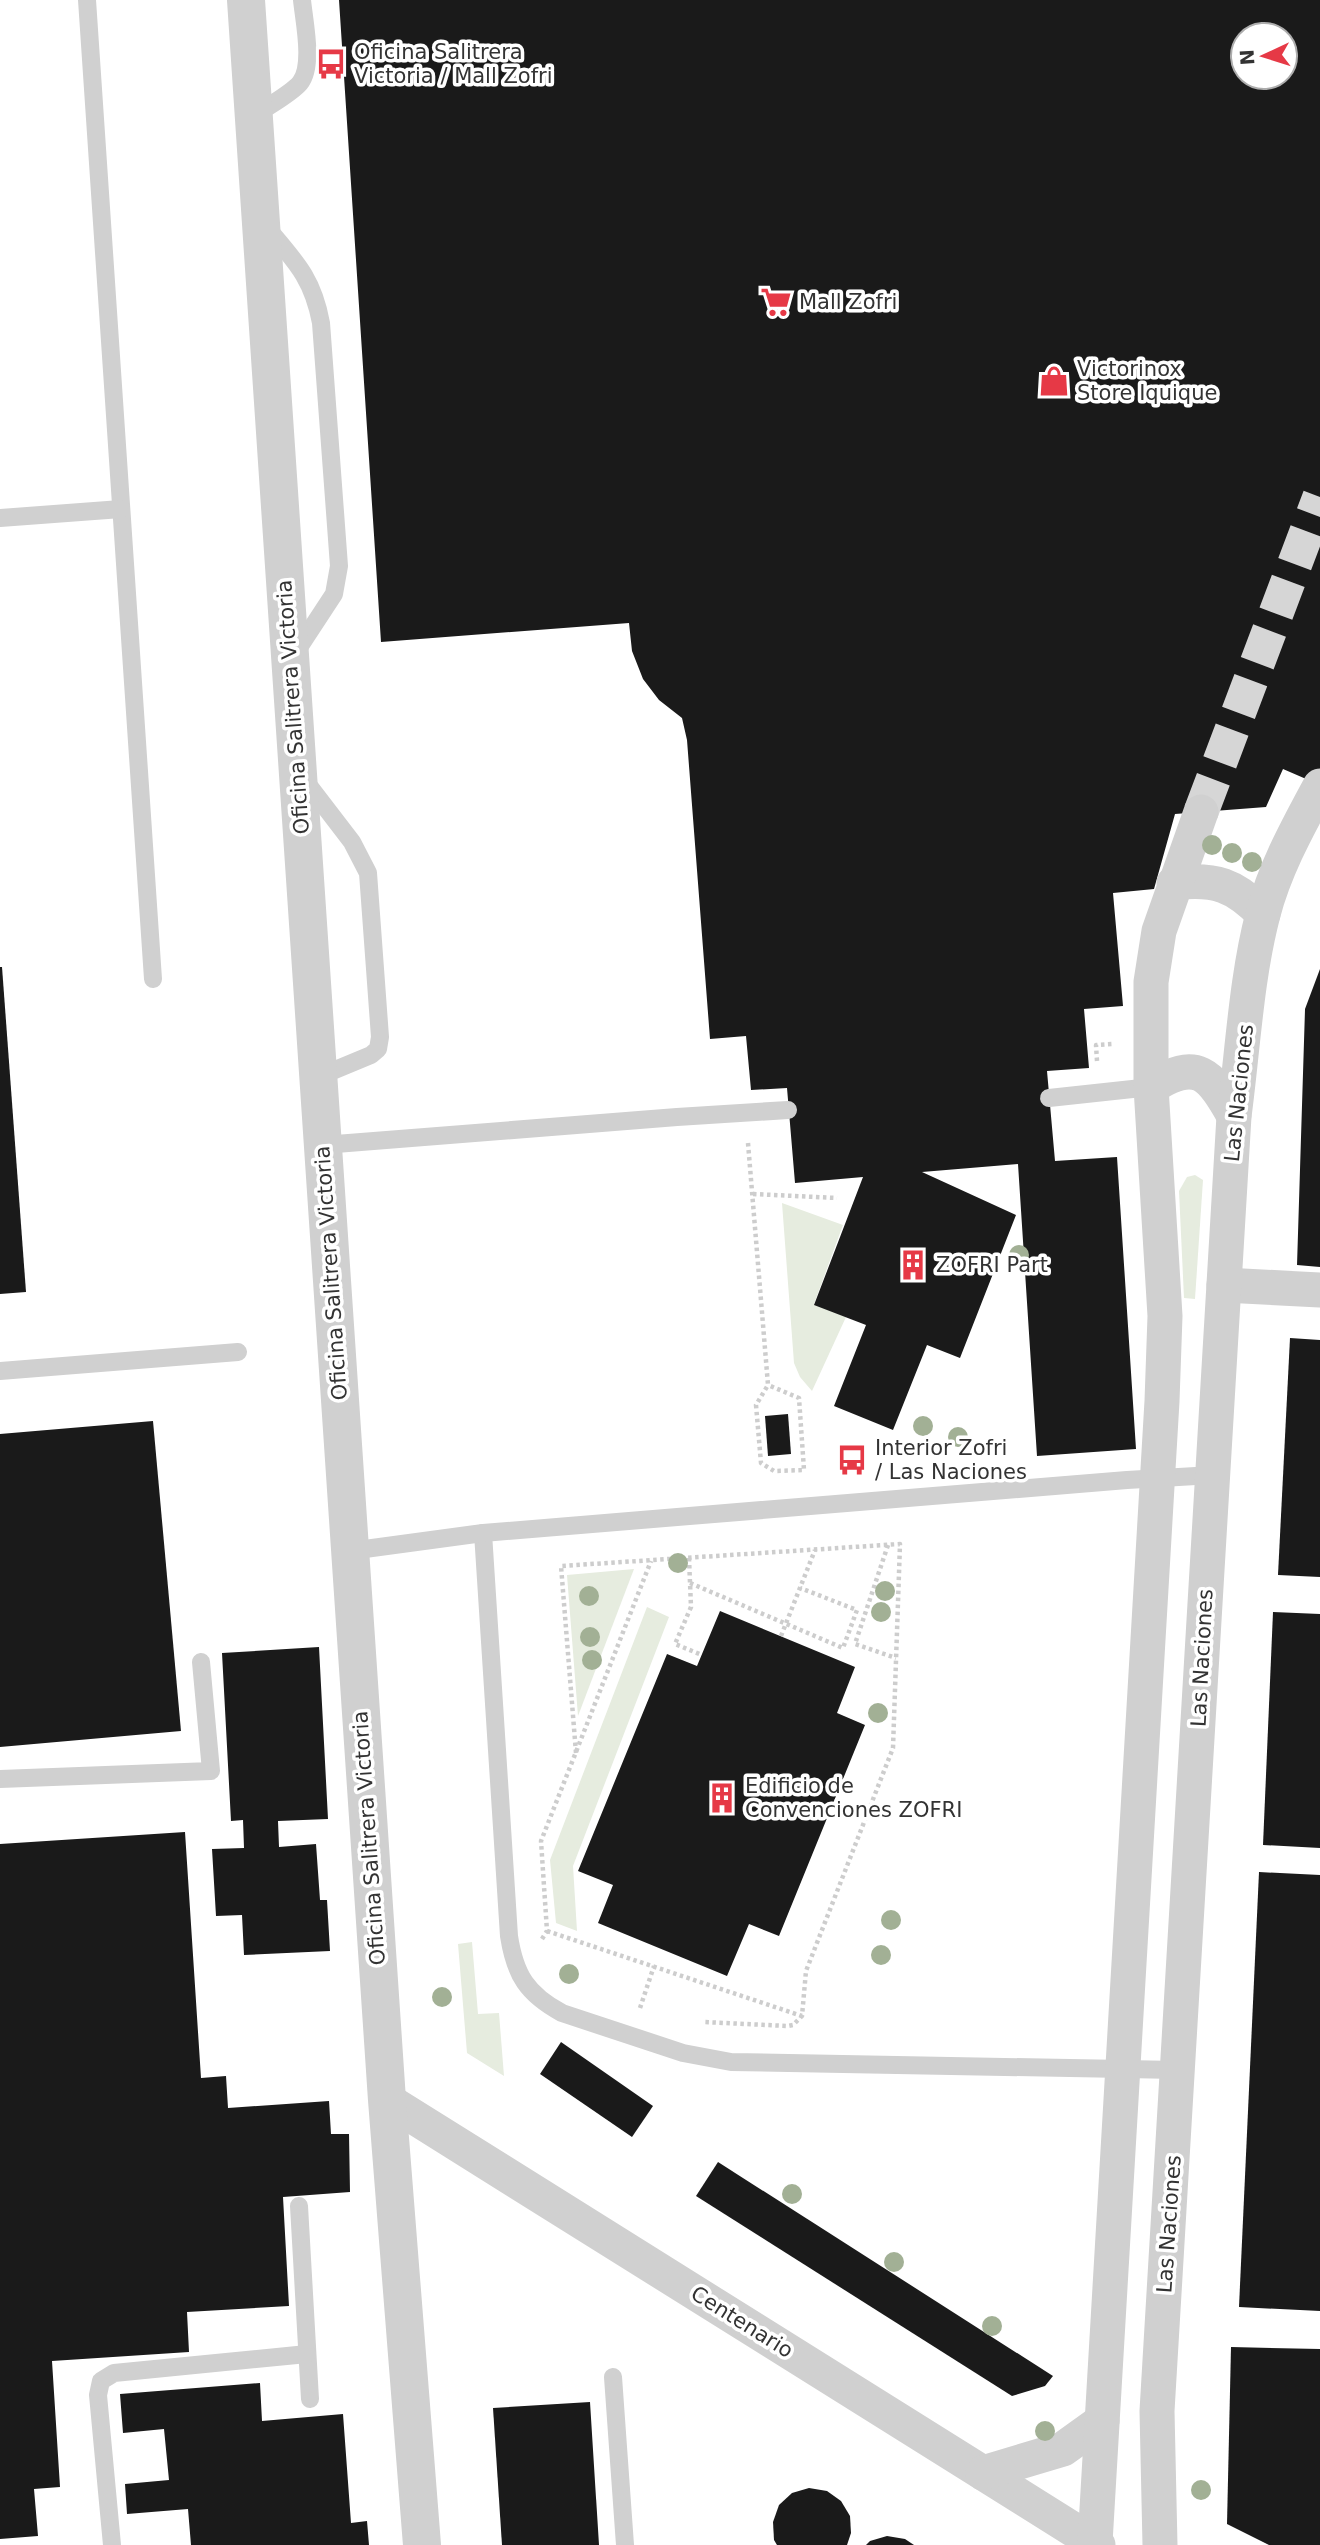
<svg xmlns="http://www.w3.org/2000/svg" width="1320" height="2545" viewBox="0 0 1320 2545" font-family="'DejaVu Sans',sans-serif">
	<rect width="100%" height="100%" fill="#fff"/>
	<g fill="#e6ecdf">
		<polygon points="1195,1175 1203,1180 1195,1299 1184,1298 1179,1191 1187,1177"/>
		<polygon points="782,1203 843,1225 814,1304 846,1317 812,1391 800,1377 794,1363"/>
		<polygon points="634,1569 578,1716 567,1575"/>
		<polygon points="647,1607 669,1617 573,1866 577,1931 556,1923 550,1860"/>
		<polygon points="472,1942 478,2014 499,2013 504,2076 467,2053 458,1944"/>
	</g>
	<g fill="#1a1a1a" fill-rule="evenodd">
		<path d="M339,0h981v785l-37,-16 -17,38 -91,7 -21,75 -41,4 10,113 -39,3 5,59 -42,3 8,90 62,-4 19,292 -99,7 -19,-292 -96,8 94,43 -56,143 -33,-13 -34,85 -59,-24 32,-81 -52,-20 49,-128 -68,6 -8,-95 -36,2 -5,-54 -36,3 -23,-299 -5,-22 -23,-18 -16,-21 -11,-28 -3,-28 -248,19zM1243,35h42v42h-42z"/>
		<polygon points="0,967 2,967 26,1292 0,1294"/>
		<polygon points="1320,969 1320,1267 1297,1265 1305,1009"/>
		<polygon points="1290,1338 1320,1340 1320,1577 1278,1575"/>
		<polygon points="788,1414 791,1454 768,1456 765,1416"/>
		<polygon points="153,1421 181,1731 0,1747 0,1434"/>
		<polygon points="720,1611 855,1667 837,1713 865,1725 779,1936 749,1924 727,1976 598,1923 613,1885 578,1871 667,1654 697,1666"/>
		<polygon points="1273,1612 1320,1614 1320,1848 1263,1845"/>
		<polygon points="319,1647 328,1819 278,1821 279,1847 316,1844 320,1900 327,1900 330,1951 244,1955 242,1915 216,1916 212,1849 244,1848 243,1820 231,1821 222,1653"/>
		<polygon points="185,1832 201,2078 226,2076 228,2108 329,2101 331,2134 349,2134 350,2192 283,2197 289,2306 187,2312 189,2352 52,2361 60,2487 34,2489 38,2536 0,2539 0,1844"/>
		<polygon points="1259,1872 1320,1875 1320,2311 1239,2307"/>
		<polygon points="561,2042 653,2106 632,2137 540,2074"/>
		<polygon points="718,2162 1053,2376 1045,2386 1012,2396 696,2196"/>
		<polygon points="1231,2347 1320,2349 1320,2545 1269,2545 1227,2524"/>
		<polygon points="260,2383 262,2421 343,2414 351,2523 367,2521 369,2545 191,2545 188,2509 127,2514 125,2484 169,2480 164,2429 123,2433 120,2394"/>
		<polygon points="590,2402 599,2545 502,2545 493,2408"/>
		<polygon points="809,2488 827,2491 841,2501 850,2516 851,2533 847,2545 777,2545 774,2540 773,2522 779,2505 792,2493"/>
		<polygon points="887,2536 905,2539 914,2545 866,2545 870,2541"/>
	</g>
	<g fill="none" stroke-linecap="round" stroke-linejoin="round">
		<polyline stroke="#d6d6d6" stroke-width="35" stroke-dasharray="35 18" stroke-linecap="butt" points="1201,812 1320,497"/>
		<g stroke="#cdcdcd" stroke-width="4.5" stroke-dasharray="3.5 3.5" stroke-linecap="butt">
			<polyline points="1097,1061 1096,1045 1113,1044"/>
			<polyline points="748,1143 768,1385 756,1405 761,1463 774,1471 804,1470 799,1398 768,1385"/>
			<polyline points="753,1194 837,1198"/>
			<polyline points="888,1545 855,1644 896,1658"/>
			<polyline points="689,1558 691,1607 675,1644 702,1655"/>
			<polyline points="690,1583 843,1648 857,1610 800,1588"/>
			<polyline points="781,1636 815,1550"/>
			<polyline points="576,1753 561,1566 900,1544 893,1748 806,1971 802,2016 793,2025 788,2026 703,2022"/>
			<polyline points="547,1931 802,2016"/>
			<polyline points="542,1939 547,1931 541,1841 651,1561"/>
			<polyline points="640,2008 654,1966"/>
		</g>
		<g stroke="#d0d0d0" stroke-width="18">
			<polyline points="87,0 153,979"/>
			<path d="M254,116c12,-9 37,-22 46,-33 14,-17 4,-62 2,-83"/>
			<path d="M268,229c28,33 45,50 53,94l18,243 -5,28 -40,61"/>
			<polyline points="0,518 121,509"/>
			<polyline points="306,782 352,842 368,873 380,1037 378,1049 371,1055 318,1077"/>
			<polyline points="1049,1098 1151,1087"/>
			<polyline points="323,1145 677,1117 788,1110"/>
			<polyline points="0,1371 238,1352"/>
			<path d="M483,1533l26,403c6,39 18,58 53,77l121,40 48,9 447,8"/>
			<polyline points="350,1551 483,1533 1127,1480 1213,1475"/>
			<polyline points="0,1779 211,1771 201,1662"/>
			<polyline points="299,2206 310,2399"/>
			<polyline points="613,2377 625,2545"/>
			<polyline points="112,2545 98,2395 101,2381 114,2373 307,2354"/>
		</g>
		<g stroke="#d0d0d0" stroke-width="35">
			<path d="M1174,883c41,-5 61,2 89,31"/>
			<path d="M1151,1087c46,-30 60,-13 83,29"/>
			<polyline points="1224,1285 1320,1290"/>
			<polyline points="387,2100 1098,2545"/>
			<polyline points="983,2473 1063,2449 1102,2421"/>
			<polyline points="1095,2543 1162,1401 1165,1316 1151,1087 1151,982 1159,931 1201,812"/>
			<path d="M1160,2545l-3,-134 77,-1295c9,-67 12,-137 29,-202 12,-46 35,-87 57,-128"/>
		</g>
		<polyline stroke="#d0d0d0" stroke-width="38" points="246,0 387,2100 422,2545"/>
	</g>
	<g fill="#a2b095">
		<circle cx="1212" cy="845" r="10"/>
		<circle cx="1232" cy="853" r="10"/>
		<circle cx="1252" cy="862" r="10"/>
		<circle cx="1019" cy="1255" r="10"/>
		<circle cx="923" cy="1426" r="10"/>
		<circle cx="958" cy="1437" r="10"/>
		<circle cx="678" cy="1563" r="10"/>
		<circle cx="885" cy="1591" r="10"/>
		<circle cx="589" cy="1596" r="10"/>
		<circle cx="881" cy="1612" r="10"/>
		<circle cx="590" cy="1637" r="10"/>
		<circle cx="592" cy="1660" r="10"/>
		<circle cx="878" cy="1713" r="10"/>
		<circle cx="891" cy="1920" r="10"/>
		<circle cx="881" cy="1955" r="10"/>
		<circle cx="569" cy="1974" r="10"/>
		<circle cx="442" cy="1997" r="10"/>
		<circle cx="792" cy="2194" r="10"/>
		<circle cx="894" cy="2262" r="10"/>
		<circle cx="992" cy="2326" r="10"/>
		<circle cx="1045" cy="2431" r="10"/>
		<circle cx="1201" cy="2490" r="10"/>
	</g>
	<defs>
		<g id="bus-bare" transform="scale(2.415)"><path d="M-5-6H5V4H4V6H2V4H-2V6H-4V4H-5ZM-3.5-4V0h7V-4ZM-3.5 1.2v1.5H-2V1.2ZM2 1.2v1.5H3.5V1.2Z" fill="#e63946" stroke="#fff" stroke-width="2.5" paint-order="stroke"/></g>
		<g id="supermarket-bare" transform="scale(2.415)"><path d="M-6-5.5h2.5l.6 2H6L4.5 2H-2.5L-4.4-4H-6ZM-1.5 3.2a1.3 1.3 0 1 0 .1 0ZM3 3.2a1.3 1.3 0 1 0 .1 0Z" fill="#e63946" stroke="#fff" stroke-width="2.5" paint-order="stroke"/></g>
		<g id="shop-bare" transform="scale(2.415)"><path d="M-5-2.5h2.3a2.7 3.5 0 0 1 5.4 0H5L5.5 6h-11ZM-1.5-2.5h3a1.5 2.3 0 0 0-3 0Z" fill="#e63946" stroke="#fff" stroke-width="2.5" paint-order="stroke"/></g>
		<g id="building-bare" transform="scale(2.415)"><path d="M-4-6H4V6H1V3H-1V6H-4ZM-2.5-4.3h1.7v1.8h-1.7ZM.8-4.3h1.7v1.8H.8ZM-2.5-1h1.7V.8h-1.7ZM.8-1h1.7V.8H.8Z" fill="#e63946" stroke="#fff" stroke-width="2.5" paint-order="stroke"/></g>
	</defs>
	<g fill-rule="evenodd">
		<use href="#bus-bare" x="331" y="64"/>
		<use href="#supermarket-bare" x="776" y="302"/>
		<use href="#shop-bare" x="1054" y="381"/>
		<use href="#building-bare" x="913" y="1265"/>
		<use href="#bus-bare" x="852" y="1460"/>
		<use href="#building-bare" x="722" y="1798"/>
	</g>
	<g text-anchor="middle" stroke-width="7" stroke-linejoin="round" paint-order="stroke">
		<g font-size="21" fill="#333" stroke="#fff" text-anchor="start">
			<text x="354" y="59">Oficina Salitrera<tspan x="354" dy="24">Victoria / Mall Zofri</tspan></text>
			<text x="799" y="309">Mall Zofri</text>
			<text x="1077" y="376">Victorinox<tspan x="1077" dy="24">Store Iquique</tspan></text>
			<text x="936" y="1272">ZOFRI Part</text>
			<text x="875" y="1455">Interior Zofri<tspan x="875" dy="24">/ Las Naciones</tspan></text>
			<text x="745" y="1793">Edificio de<tspan x="745" dy="24">Convenciones ZOFRI</tspan></text>
		</g>
		<g font-size="21" fill="#333" stroke="#fff">
			<text transform="translate(293 707) rotate(-94)" y="7">Oficina Salitrera Victoria</text>
			<text transform="translate(1239 1093) rotate(-84)" y="7">Las Naciones</text>
			<text transform="translate(331 1273) rotate(-94)" y="7">Oficina Salitrera Victoria</text>
			<text transform="translate(1202 1658) rotate(-87)" y="7">Las Naciones</text>
			<text transform="translate(369 1838) rotate(-94)" y="7">Oficina Salitrera Victoria</text>
			<text transform="translate(1169 2224) rotate(-86)" y="7">Las Naciones</text>
			<text transform="translate(742 2322) rotate(32)" y="7">Centenario</text>
		</g>
	</g>
	<g transform="translate(1264 56) rotate(266)"><circle r="33" fill="#ffffff" stroke="#adadad" stroke-width="2"/>
	<path d="M0-5L12 26L0 18L-12 26Z" fill="#e63946"/>
	<text y="-10" font-size="19" font-weight="bold" text-anchor="middle" fill="#333333">N</text>
	</g>
</svg>
